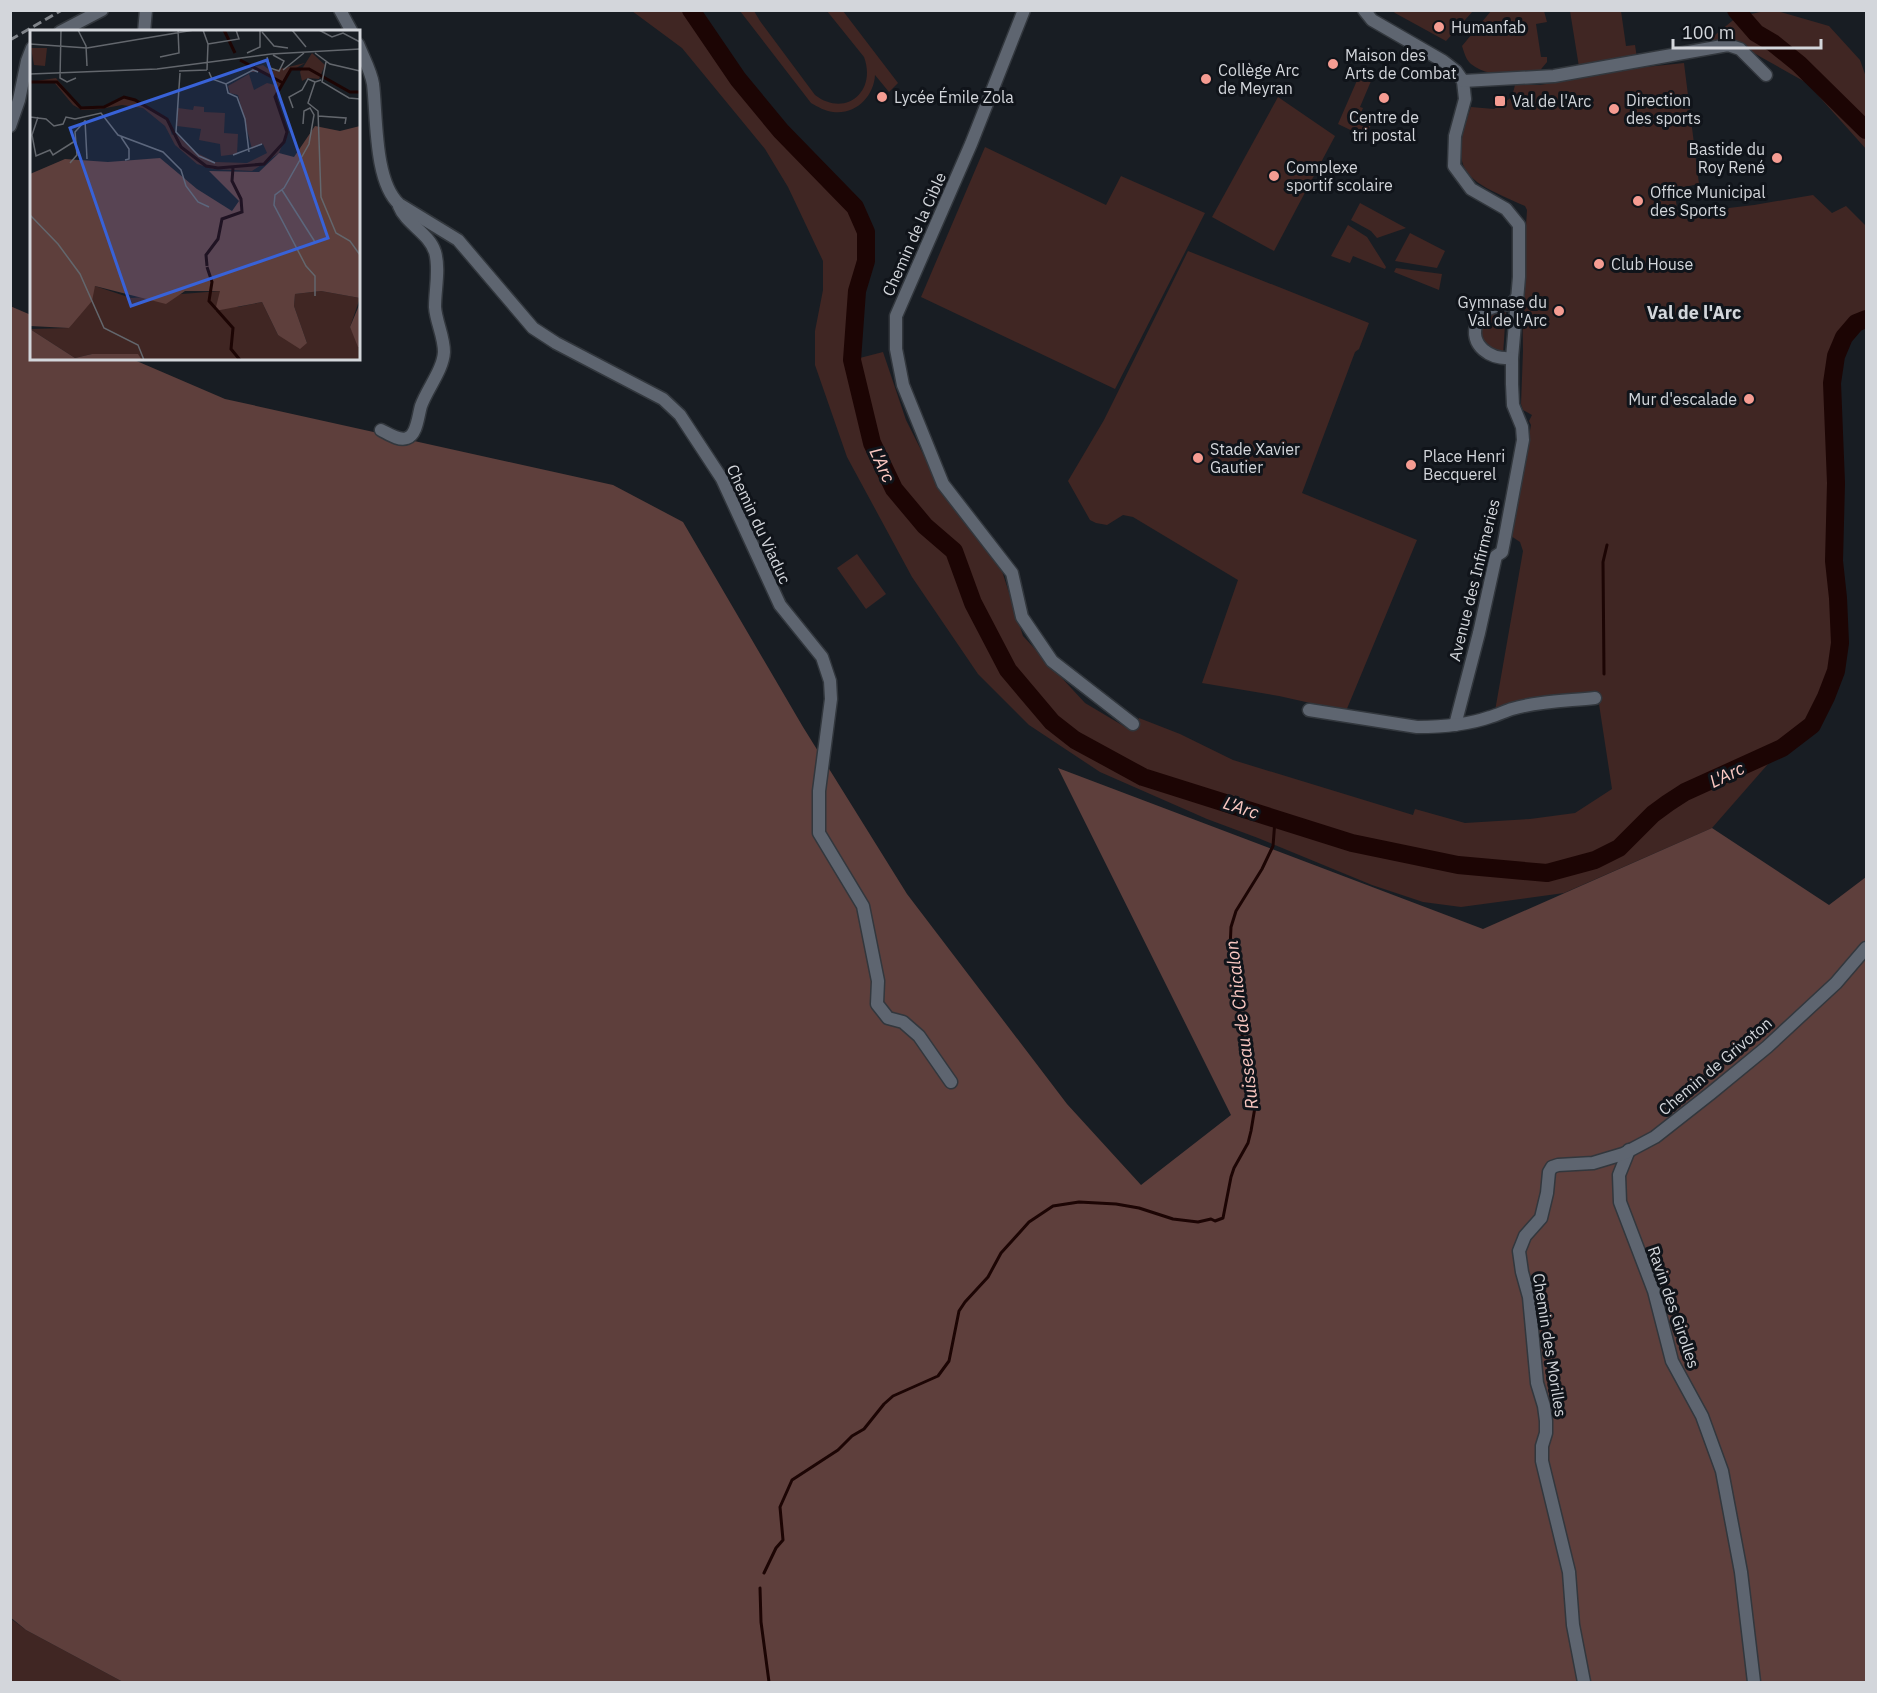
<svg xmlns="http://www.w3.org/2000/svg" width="1877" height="1693" viewBox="0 0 1877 1693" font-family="'IBM Plex Sans',sans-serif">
	<rect width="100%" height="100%" fill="#181d23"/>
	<g fill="#402623">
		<path d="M632,11h59l47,68 50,60 67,68 11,25v29l-9,30 -5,69 31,-8 23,68 32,64 64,87 21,65 62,67 47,28 7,-13 41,16 53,26 180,55 2,-6 50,14 65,-4 45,-6 37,-24 -13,-85 -4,-4 -100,11 28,-160 -3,-9 -9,-6 20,-111 -2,-4 3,-6 -9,-5 -2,-6 2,-53 -1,-59 5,-82 -2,-4c-57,-26 -79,-31 -54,-99l23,2 18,-12 3,-12h25l96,-17 48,-5 15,121 -25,5 4,25 76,-9 59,-10 19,18 14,-7 20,20v93l-10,5 -12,13 -8,19 -4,27 4,100 -2,78 4,37 2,45 -4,28 -10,26 -14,28 -30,23 -70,80 -148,65 -103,14 -38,-5 -51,-17 -114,-47 -51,-19 -107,-47 -71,-47 -51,-51 -66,-97 -65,-120 -32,-92v-34l8,-41v-29l-35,-74 -23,-38 -83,-101z"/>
		<path d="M740,11h14l6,10 55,74c30,23 62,-3 49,-38l-37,-46h16l55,72 -9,9 -14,-17c-1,21 -19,40 -42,37 -8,-1 -15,-5 -22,-9z"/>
		<polygon points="1393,11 1473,11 1446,41 1395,13"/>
		<path d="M1491,11h53l3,11 -11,2 5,33h6v5l-10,12c-21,1 -49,4 -66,-10 -5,-4 -7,-12 -9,-18z"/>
		<polygon points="1570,11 1621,11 1626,46 1635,45 1637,58 1579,67"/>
		<polygon points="1765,11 1777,11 1829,26 1860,60 1866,77 1866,149 1807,83 1743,47 1699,48 1737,17"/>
		<polygon points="1362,69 1374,74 1360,107 1363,108 1360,115 1373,121 1365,137 1338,124"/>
		<polygon points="1278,97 1335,136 1274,251 1212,217"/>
		<polygon points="985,147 1106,205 1121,176 1205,213 1115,389 921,297"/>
		<polygon points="1360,203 1406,228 1377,238 1371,231 1351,220"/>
		<polygon points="1348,225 1367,237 1386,267 1385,269 1353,256 1350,263 1331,256"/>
		<polygon points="1410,233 1445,251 1437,268 1395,261"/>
		<polygon points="1188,251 1369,323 1359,349 1355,352 1302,493 1417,540 1346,711 1279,696 1202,683 1238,580 1133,517 1123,515 1107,525 1096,523 1090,520 1068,481 1104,420"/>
		<polygon points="1396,268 1442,274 1439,290 1394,272"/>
		<path d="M1506,309l-3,46c-4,-1 -11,-3 -14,-5 -14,-10 -8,-26 0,-37z"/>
		<polygon points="857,554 886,594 866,609 837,568"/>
		<polygon points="10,1618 26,1630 123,1682 11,1682"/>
	</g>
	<polygon fill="#5e3f3c" points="10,306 31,315 32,358 132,359 225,399 613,485 683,522 803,727 907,894 1067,1104 1141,1185 1231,1115 1058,768 1483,929 1712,828 1829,905 1866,877 1866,1682 123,1682 26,1630 10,1617"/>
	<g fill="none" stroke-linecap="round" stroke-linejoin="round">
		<g stroke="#1c0504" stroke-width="3">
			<polyline points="1604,674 1603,562 1607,545"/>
			<polyline points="764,1573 776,1548 783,1540 780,1507 792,1480 838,1450 852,1436 864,1429 884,1404 893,1396 938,1376 949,1361 959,1311 965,1302 988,1277 1001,1253 1029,1222 1053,1206 1079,1202 1116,1204 1139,1208 1173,1219 1198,1222 1211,1219 1215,1221 1223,1218 1231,1177 1234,1168 1248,1143 1251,1131 1255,1107 1252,1077 1243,1042 1236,989 1233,982 1230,948 1231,927 1236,911 1262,869 1273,846 1275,820"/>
			<polyline points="760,1588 761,1622 769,1682"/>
		</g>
		<g stroke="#1c0504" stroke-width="18">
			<polyline points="691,10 738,79 781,131 855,207 866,232 866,261 857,291 852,360 872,443 894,489 925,526 954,551 973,603 1008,670 1052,722 1075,740 1143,777 1352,843 1458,865 1547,873 1595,860 1619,848 1653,814 1668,803 1685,792 1782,748 1812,725 1826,697 1836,671 1840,643 1838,598 1834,561 1836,483 1832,383 1836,356 1844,337 1856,323 1866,319"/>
			<polyline points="1736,10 1756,33 1773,43 1799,64 1866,130"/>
		</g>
		<g stroke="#32373d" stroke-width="15">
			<g id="minor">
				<polyline points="340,10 352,32"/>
				<polyline points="1024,10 971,144 896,316 896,349 903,385 943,484 1012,573 1022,617 1052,661 1133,724"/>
				<polyline points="1364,10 1372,20 1443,61 1456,71 1463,81 1465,99 1455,136 1454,166 1471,189 1506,209 1519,225 1519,277 1512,358 1512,384 1513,405 1522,427 1523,440 1504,542 1502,552 1496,556 1479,633 1455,725"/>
				<polyline points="60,32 102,10"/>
				<polyline points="144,32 146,10"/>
				<path d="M358,44c5,13 13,27 15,40 4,33 1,97 26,120l59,36 75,88 23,15 107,56 17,16 42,64 58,126 42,52 8,24 1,18 -12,92v42l44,73 15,75 -1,23 11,14 15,4 16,14 32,46"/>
				<polyline points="1463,81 1554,76 1728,45 1740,49 1766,75"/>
				<polyline points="10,126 19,100 27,61 32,48"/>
				<path d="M1512,358c-21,2 -44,-12 -35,-36 2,-4 4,-8 8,-11 9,-6 18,-6 27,-7l5,-7"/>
				<path d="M381,430c8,4 18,11 26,8 10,-3 11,-22 14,-32 6,-17 22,-36 23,-54 0,-16 -8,-30 -9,-45 0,-18 5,-38 0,-55 -6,-19 -29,-28 -36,-46"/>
				<path d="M1309,710l108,17c25,0 50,-2 73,-10 8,-2 15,-6 22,-8 27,-8 56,-8 83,-11"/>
				<polyline points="1629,1150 1619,1175 1620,1202 1654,1291 1672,1361 1702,1416 1722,1471 1741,1572 1754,1682"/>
				<polyline points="1584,1682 1573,1625 1569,1572 1542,1461 1542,1446 1546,1433 1546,1421 1544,1406 1537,1383 1529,1297 1522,1272 1519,1251 1525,1236 1541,1218 1547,1193 1549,1172 1552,1167 1558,1165 1593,1163 1623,1154 1655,1137 1711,1093 1767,1047 1836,983 1866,948"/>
			</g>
		</g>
		<use href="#minor" stroke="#5e6570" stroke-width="12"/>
		<polyline stroke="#80848a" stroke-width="3" stroke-dasharray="9 4.5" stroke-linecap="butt" points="10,40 62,10"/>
	</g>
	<g fill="#f59c92" stroke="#10141a" stroke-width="2">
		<circle cx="1439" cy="27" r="6"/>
		<circle cx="1333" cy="64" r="6"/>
		<circle cx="1206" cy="79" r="6"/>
		<circle cx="882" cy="97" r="6"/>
		<circle cx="1384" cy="98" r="6"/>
		<rect x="1494" y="95" width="12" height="12" rx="3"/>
		<circle cx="1614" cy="109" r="6"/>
		<circle cx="1777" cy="158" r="6"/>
		<circle cx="1274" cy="176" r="6"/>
		<circle cx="1638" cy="201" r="6"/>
		<circle cx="1599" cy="264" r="6"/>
		<circle cx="1559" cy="311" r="6"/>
		<circle cx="1749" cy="399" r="6"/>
		<circle cx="1198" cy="458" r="6"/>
		<circle cx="1411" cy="465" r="6"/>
	</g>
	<g text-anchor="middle" stroke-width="6" stroke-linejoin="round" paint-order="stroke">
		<g font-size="16" fill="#d3d6db" stroke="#10141a" text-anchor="start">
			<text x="1451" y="33">Humanfab</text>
			<text x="1345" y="61">Maison des<tspan x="1345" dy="18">Arts de Combat</tspan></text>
			<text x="1218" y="76">Collège Arc<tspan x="1218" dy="18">de Meyran</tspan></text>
			<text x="894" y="103">Lycée Émile Zola</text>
			<text x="1626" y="106">Direction<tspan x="1626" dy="18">des sports</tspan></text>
			<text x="1512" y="107">Val de l'Arc</text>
			<text x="1384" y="123" text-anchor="middle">Centre de<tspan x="1384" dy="18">tri postal</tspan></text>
			<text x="1765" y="155" text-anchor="end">Bastide du<tspan x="1765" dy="18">Roy René</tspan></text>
			<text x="1286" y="173">Complexe<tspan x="1286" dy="18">sportif scolaire</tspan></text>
			<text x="1650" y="198">Office Municipal<tspan x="1650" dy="18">des Sports</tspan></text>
			<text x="1611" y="270">Club House</text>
			<text x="1547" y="308" text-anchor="end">Gymnase du<tspan x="1547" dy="18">Val de l'Arc</tspan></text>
			<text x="1737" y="405" text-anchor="end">Mur d'escalade</text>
			<text x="1210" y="455">Stade Xavier<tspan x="1210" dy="18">Gautier</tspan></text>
			<text x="1423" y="462">Place Henri<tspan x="1423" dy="18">Becquerel</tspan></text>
		</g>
		<g font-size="16" fill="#d3d6db" stroke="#10141a">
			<text transform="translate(914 234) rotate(-66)" y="6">Chemin de la Cible</text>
			<text transform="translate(759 524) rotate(65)" y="6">Chemin du Viaduc</text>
			<text transform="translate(1474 580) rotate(-76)" y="6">Avenue des Infirmeries</text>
			<text transform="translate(1715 1066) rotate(-40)" y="6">Chemin de Grivoton</text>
			<text transform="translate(1674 1307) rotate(71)" y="6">Ravin des Girolles</text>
			<text transform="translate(1550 1345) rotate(81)" y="6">Chemin des Morilles</text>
		</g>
		<g font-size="18" font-weight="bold" fill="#d3d6db" stroke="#10141a">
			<text x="1694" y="319">Val de l'Arc</text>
		</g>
		<g font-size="18" font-style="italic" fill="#fbc8c2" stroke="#10141a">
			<text transform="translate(882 465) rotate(65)" y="6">L'Arc</text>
			<text transform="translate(1727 775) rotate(-26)" y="6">L'Arc</text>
			<text transform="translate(1241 808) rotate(18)" y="6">L'Arc</text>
			<text transform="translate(1242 1025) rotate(-97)" y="6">Ruisseau de Chicalon</text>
		</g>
	</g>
	<g transform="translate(30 30)">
		<rect width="330" height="330" fill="#181d23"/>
		<path d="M1,18h16l-2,18 -11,-1zM282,23l13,12 -6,14 -11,-1 -6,3 -2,-9zM275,33l-18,10 -12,24 12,35 -8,21 -27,18 -39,-2 -16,-5 -22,-19 -10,-19 -22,-18 -21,-3 -22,4 -18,1 -9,-5 -20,-24 -23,1 26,-4 25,30 23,-1 23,-10 40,22 5,16 3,-2 20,19 20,10 32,1 20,-10 -4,-9 -11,5 -14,-54 -8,-2 -2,-7 21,-12 5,16 13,-7 8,2v-6l-13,-7h-12l3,-5 10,-2 8,6zM164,76l10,1v5l21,1 -1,20 14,1 -1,20 -16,2 -1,-12 -21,-4 2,-11 -24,-3 1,-18 15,2zM65,256l36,12 89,-7 18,16 24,-5 16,33 29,8 -13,-37 1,-12 26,-3 39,7 -10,29 10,20v13h-218l-50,-6 -17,4 -45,-29 39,-1z" fill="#402623"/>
		<path d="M285,96l25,5 20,-5v172l-39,-7 -26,3 -1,12 13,37 -7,6 -22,-14 -16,-33 -47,9 5,-20h-35l-19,13 -71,-18 -3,15 -23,27 -39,-2v-152l35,-15 43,3 52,-4 37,31 35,22 7,-10 -30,-30 50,1 20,-19 15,4zM330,273v44h-2l-8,-20zM0,299l45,29 17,-4h46l4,6h-112z" fill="#5e3f3c"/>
		<path fill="none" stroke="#1c0504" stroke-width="3" d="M194,0l11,23M210,30l43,23M0,52h27l24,26 23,-1 20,-10 11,3 32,19 14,28 25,19 12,2 46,-4 20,-22 3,-10 -12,-35 16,-28h18l41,23h10M177,236l-1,-11 12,-16 4,-20 20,-7 -1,-13 -9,-18 1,-13M177,237l5,15 -3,19 24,27 -2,21 9,11"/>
		<path fill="none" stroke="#63676d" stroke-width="1.5" d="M31,0l-1,48 7,4 9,-4M48,0l8,16 1,20M173,0l5,14 -1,26M262,0l14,17M289,0l13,7 11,-4 17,9M232,2l12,14 14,2M0,14l57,4 107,-18M178,14l31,-5 -3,-9M217,23l13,-6v-16M285,23l15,11 30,7M130,27l19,-4 -1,-23M237,27l3,11 9,3 5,-10 -11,-6M296,32l-4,20 27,16 11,1M253,40l21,-17M149,41l28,-1M179,42l3,7 14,5 27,-14 5,2M150,43l-4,59 23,24 16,7M0,44l127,-5 114,-15 89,-5M291,50l-6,2 -7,21 10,8 3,86 15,36 14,8 10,14M196,54l2,9 9,4 8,22 4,33M263,78l-4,-11 13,-7 6,-11 7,3M288,86l28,2 -1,6M0,87l16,2 8,7 9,-2 3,-7 9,2 26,-6 17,22 45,17 18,18 5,16 12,16 11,5M8,87l-6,18 4,21 14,-6 3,5 22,-14M55,90l2,39M273,94l1,-13 6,-3 4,7 -5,29 -25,44 -9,7 -1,10 32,61 9,10v20M91,107l8,12v10l-4,1M203,125l29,-11M40,133l7,-8 -2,-23 10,-11M252,160l33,52M0,185l28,29 22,30 24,54 34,17 6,15"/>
		<path fill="#3862d8" fill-opacity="0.15" stroke="#3862d8" stroke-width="3" d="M237,30l61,178 -197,68 -61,-178z"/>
		<rect width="330" height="330" fill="none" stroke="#d3d6db" stroke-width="3"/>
	</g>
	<rect width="1877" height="1693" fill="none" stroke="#d3d6db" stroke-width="24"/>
	<path d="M1673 39v9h148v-9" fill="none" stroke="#d3d6db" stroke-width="3"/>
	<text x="1682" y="39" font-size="18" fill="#d3d6db" stroke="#10141a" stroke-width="4.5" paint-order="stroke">100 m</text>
</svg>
